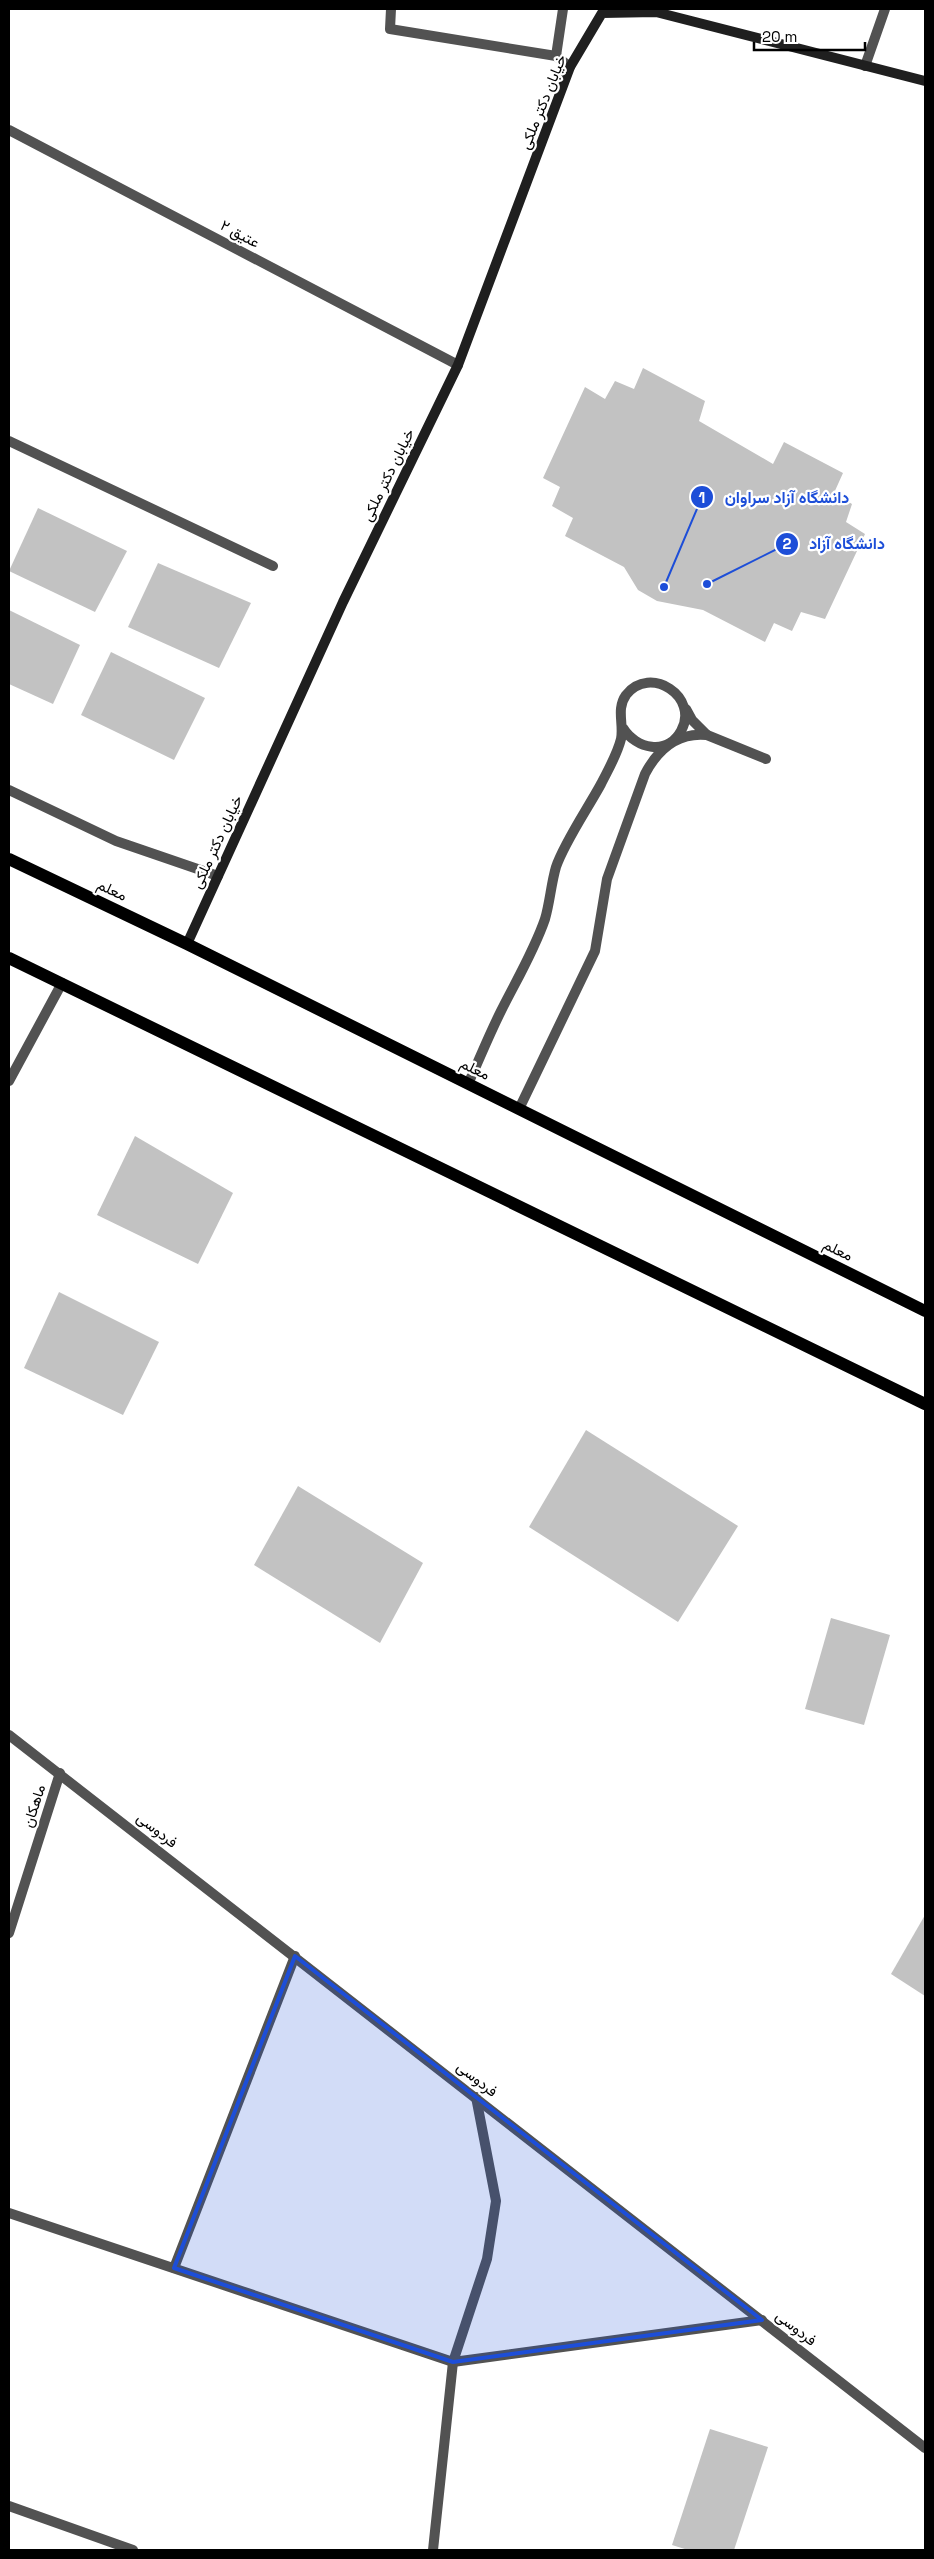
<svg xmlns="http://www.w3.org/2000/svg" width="934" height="2559" viewBox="0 0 934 2559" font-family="'Space Grotesk',Vazirmatn,sans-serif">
	<rect width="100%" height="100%" fill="#fff"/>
	<g fill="#c2c2c2">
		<polygon points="643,368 705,401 699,421 773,464 784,442 843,473 834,493 852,504 846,522 865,534 825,619 801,612 792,631 774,623 765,642 703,610 657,601 638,590 624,567 565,536 573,518 552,506 560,487 543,478 585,387 605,399 615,381 634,389"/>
		<polygon points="38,508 127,551 95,612 9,571"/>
		<polygon points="158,563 251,603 219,668 128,627"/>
		<polygon points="9,610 80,645 53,704 9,684"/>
		<polygon points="111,652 205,698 174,760 81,715"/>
		<polygon points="135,1136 233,1193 198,1264 97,1215"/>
		<polygon points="59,1292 159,1342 123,1415 24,1368"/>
		<polygon points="586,1430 738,1526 678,1622 529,1527"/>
		<polygon points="298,1486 423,1563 380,1643 254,1565"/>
		<polygon points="831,1618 890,1635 864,1725 805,1709"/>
		<polygon points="925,1915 925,1996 891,1974"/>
		<polygon points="710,2429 768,2447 734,2550 688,2550 672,2545"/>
	</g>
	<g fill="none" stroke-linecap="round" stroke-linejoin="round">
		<g stroke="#525252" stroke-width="10">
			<polyline points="686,709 692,720 707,735"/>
			<path d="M468,1084c11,-24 21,-49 33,-73 15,-30 33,-60 44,-92 5,-17 6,-35 11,-52 8,-24 32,-59 45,-83 7,-14 16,-29 20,-45 3,-15 -5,-30 5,-44 24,-31 74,2 55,36 -14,25 -45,18 -58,-3"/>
			<path d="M519,1109l76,-158 12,-72 38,-105c13,-25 33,-42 62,-39l59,24"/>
		</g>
		<g stroke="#525252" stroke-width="10">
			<polyline points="391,9 390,29 556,56 570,67"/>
			<polyline points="556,56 563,9"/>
			<polyline points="865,66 885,9"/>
			<polyline points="9,130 458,365"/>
			<polyline points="9,441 273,566"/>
			<polyline points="9,790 116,841 218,876"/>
			<polyline points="9,1081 62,983"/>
			<polyline points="9,1735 925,2448"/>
			<polyline points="9,1933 60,1773"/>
			<polyline points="9,2213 453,2362 762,2320"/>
			<polyline points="174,2268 295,1956"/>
			<polyline points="9,2506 133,2550"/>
			<polyline points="433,2550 453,2362 487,2259 496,2201 476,2097"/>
		</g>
		<polyline stroke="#1f1f1f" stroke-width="10" points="187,944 343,602 458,365 570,67 602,13 656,12 925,81"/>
		<g stroke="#000" stroke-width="12">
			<polyline points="9,859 187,944 925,1311"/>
			<polyline points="9,958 925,1404"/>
		</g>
	</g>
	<path fill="#1d4ed8" fill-opacity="0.2" stroke="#1d4ed8" stroke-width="4" stroke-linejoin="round" d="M295,1956l467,364 -309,42 -279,-94z"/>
	<g text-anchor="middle" stroke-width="4.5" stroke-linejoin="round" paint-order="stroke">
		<g font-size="15" fill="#000" stroke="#fff">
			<text transform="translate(543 102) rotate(-68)" y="5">خیابان دکتر ملکی</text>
			<text transform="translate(240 234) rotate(28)" y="5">عتیق ۲</text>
			<text transform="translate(388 475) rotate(-64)" y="5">خیابان دکتر ملکی</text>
			<text transform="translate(217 842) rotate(-65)" y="5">خیابان دکتر ملکی</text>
			<text transform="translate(112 890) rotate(25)" y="5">معلم</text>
			<text transform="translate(475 1069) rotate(26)" y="5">معلم</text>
			<text transform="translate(838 1250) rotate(26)" y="5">معلم</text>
			<text transform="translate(34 1806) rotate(-72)" y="5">ماهکان</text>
			<text transform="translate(157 1830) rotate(38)" y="5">فردوسی</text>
			<text transform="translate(477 2079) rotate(38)" y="5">فردوسی</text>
			<text transform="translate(796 2328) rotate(38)" y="5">فردوسی</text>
		</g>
	</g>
	<path fill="none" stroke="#1d4ed8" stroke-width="2" d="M664 587L702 497M707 584L787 544"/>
	<g fill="#1d4ed8" stroke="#fff" stroke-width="2">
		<circle cx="664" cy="587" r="5"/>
		<circle cx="707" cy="584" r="5"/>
		<circle cx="702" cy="497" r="12"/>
		<circle cx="787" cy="544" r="12"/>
	</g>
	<g font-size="15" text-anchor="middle" font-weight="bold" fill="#fff">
		<text x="702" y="503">1</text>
		<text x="787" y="549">2</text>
	</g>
	<g font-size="16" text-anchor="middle" font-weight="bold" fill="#1d4ed8" stroke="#fff" stroke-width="4.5" stroke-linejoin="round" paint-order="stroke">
		<text x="787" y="503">دانشگاه آزاد سراوان</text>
		<text x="847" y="549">دانشگاه آزاد</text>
	</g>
	<rect width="934" height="2559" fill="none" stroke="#000000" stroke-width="20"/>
	<path d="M754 42v8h111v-8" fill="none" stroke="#000000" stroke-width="2.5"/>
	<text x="762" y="42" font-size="15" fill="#000000" stroke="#ffffff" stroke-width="4" paint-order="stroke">20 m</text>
</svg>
